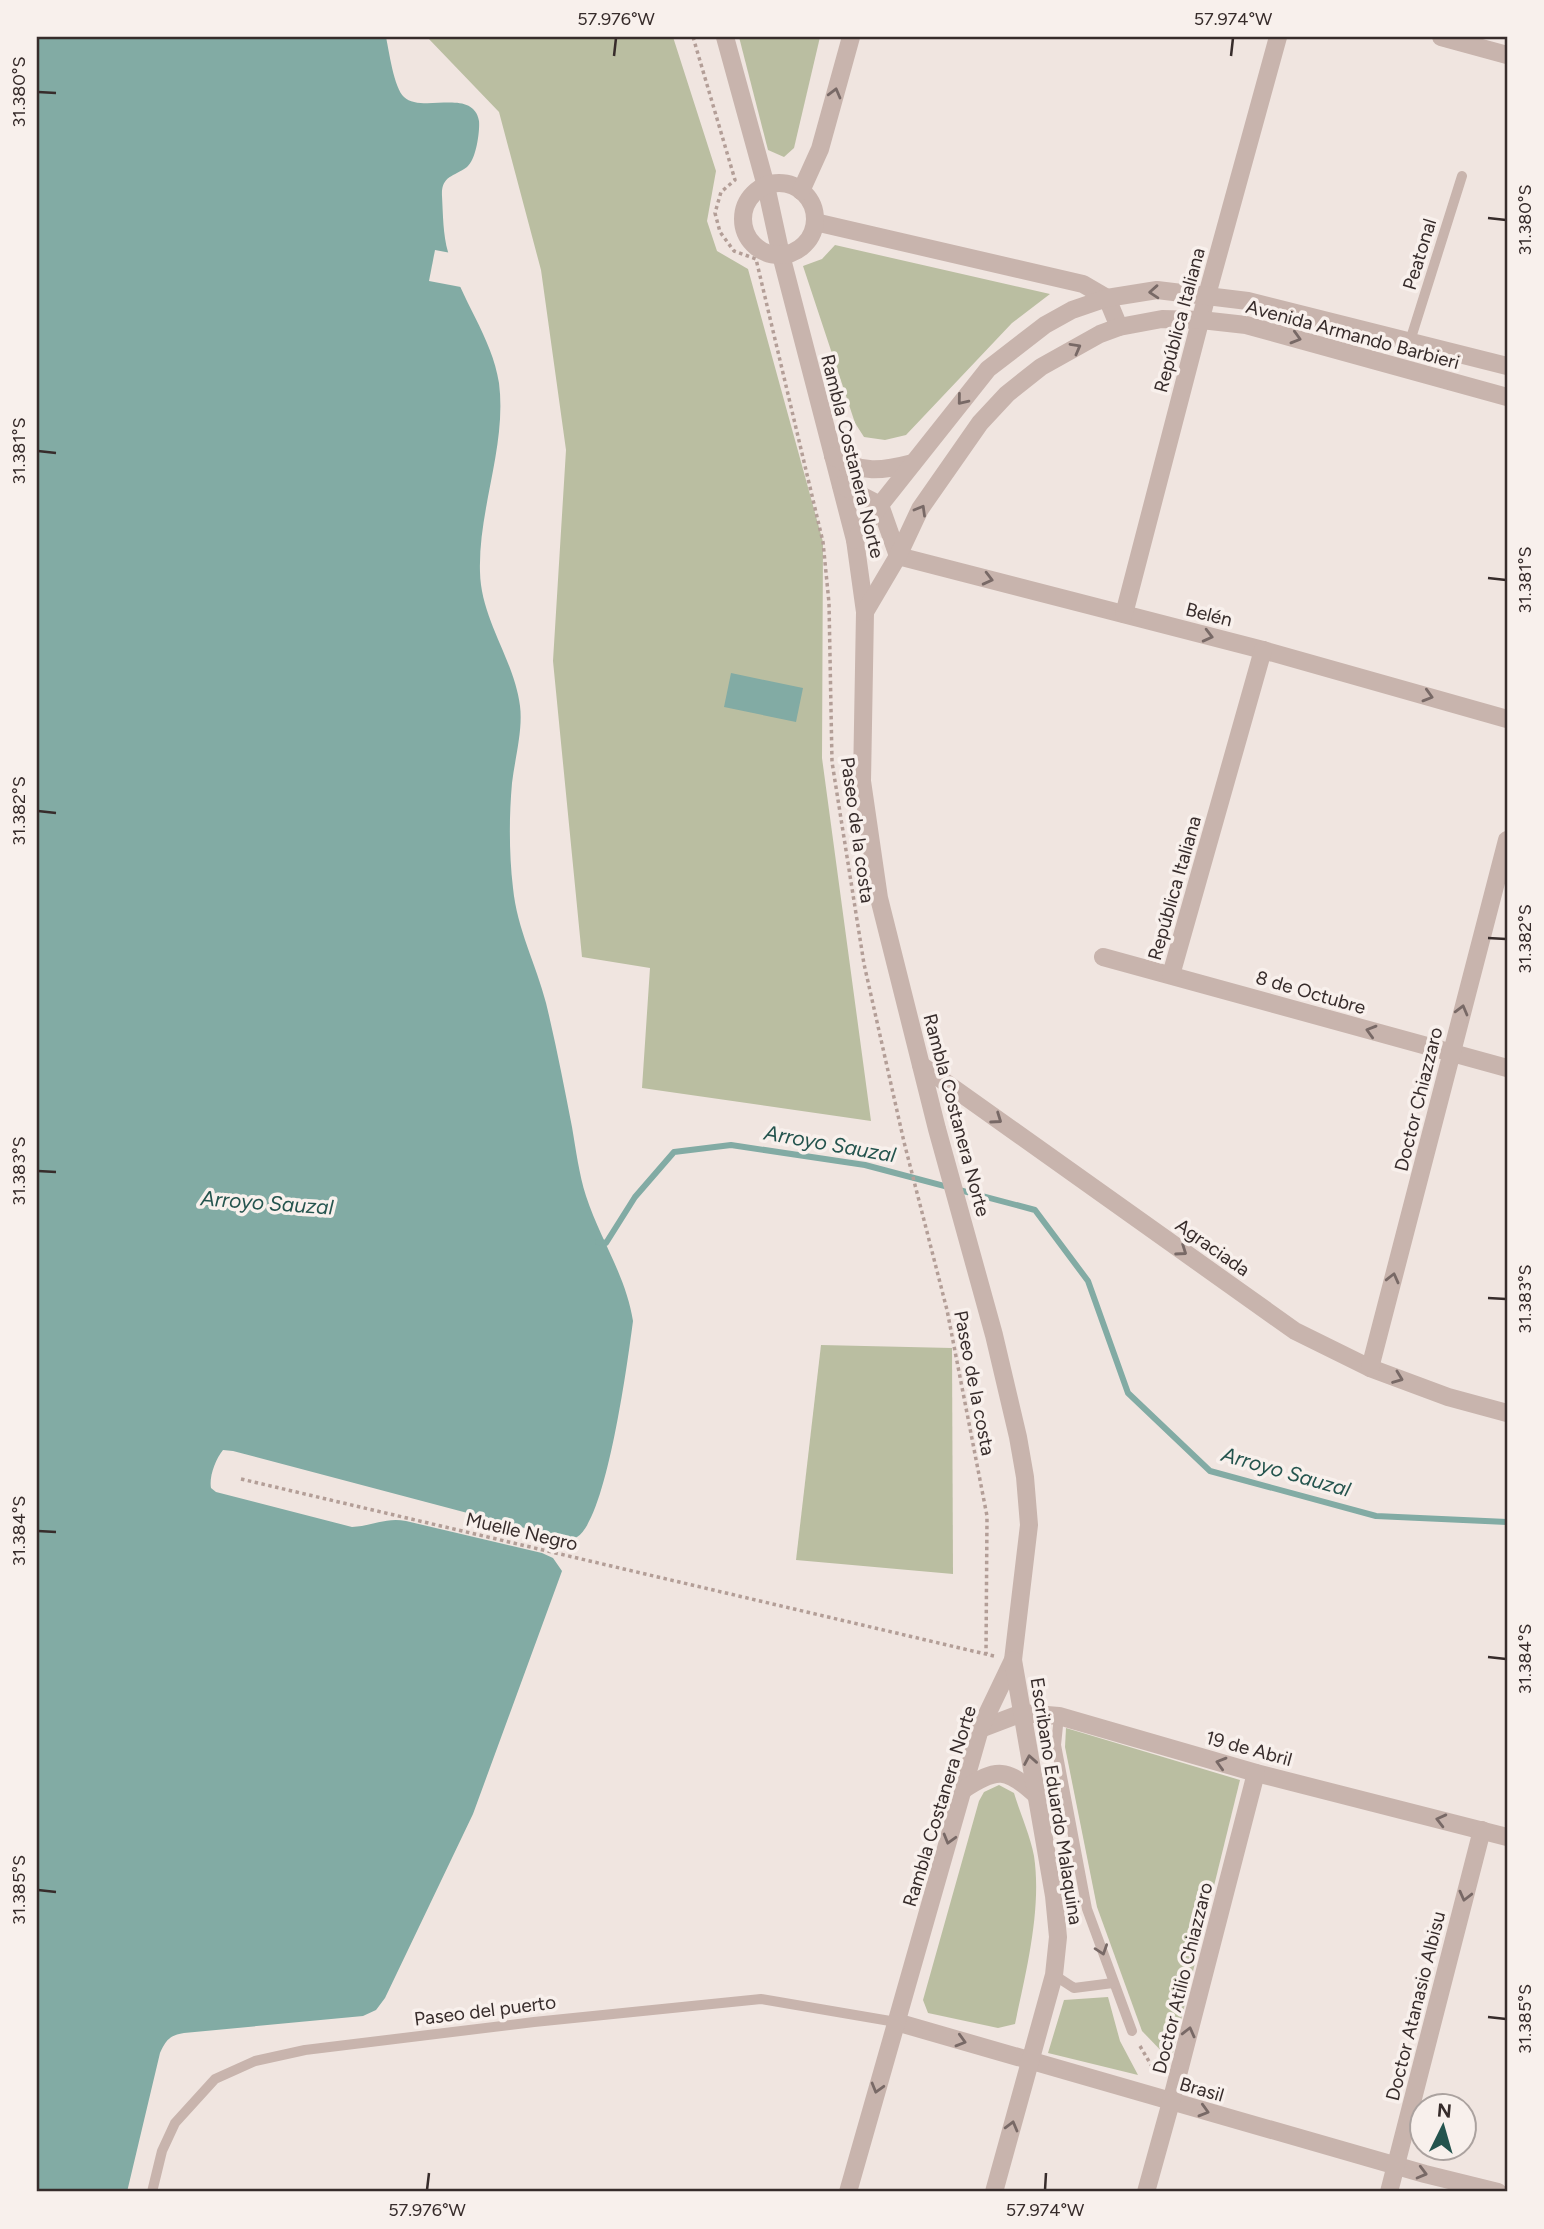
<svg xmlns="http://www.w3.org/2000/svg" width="1544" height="2229" viewBox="0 0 1544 2229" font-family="Figtree,sans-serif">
	<rect width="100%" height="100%" fill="#f0e5e0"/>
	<g fill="#babea1">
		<polygon points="427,37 673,37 716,171 707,221 717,251 748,269 823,542 822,758 871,1121 642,1088 650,968 582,957 553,661 566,450 541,270 499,112"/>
		<polygon points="739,37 820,37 794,148 784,157 768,150"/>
		<polygon points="835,245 1050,294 1012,323 906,435 885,440 864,437 855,423 803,266 822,259"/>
		<polygon points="821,1345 952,1348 953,1574 796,1560"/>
		<polygon points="1066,1728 1240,1780 1171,2061 1142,2031 1097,1907 1065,1747"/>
		<path d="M999,1785l15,8c6,20 16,42 20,63 8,53 -8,116 -19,168l-17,4 -70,-15 -5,-13 56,-199 5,-9z"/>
		<polygon points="1108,1997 1120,2041 1138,2075 1048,2053 1064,2000"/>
	</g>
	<g fill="#82aba4">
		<path d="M37,37h349c3,14 8,51 18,60 18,17 69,-10 75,24 1,11 -3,39 -12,46 -14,10 -26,9 -25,29 1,18 1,39 6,56 11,46 44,84 51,131 8,63 -21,126 -19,189 1,48 34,87 40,134 3,24 -5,52 -8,77 -3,34 -3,71 1,105 4,41 23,76 33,115 10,41 18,83 26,124 4,23 7,47 14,69 14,43 40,80 47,125 -5,38 -26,198 -56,216 -3,2 -7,2 -11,2l-333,-88 -10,-1c-8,10 -14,27 -12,38l5,4 136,35c20,-1 34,-10 54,-6l136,32 11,5 9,13 -89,243 -88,184 -9,12 -13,6 -179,17c-14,2 -18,7 -24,20l-33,139h-90z"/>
		<polygon points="731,673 803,688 796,722 724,707"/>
	</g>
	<polygon fill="#f0e5e0" points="435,250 451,253 466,288 429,281"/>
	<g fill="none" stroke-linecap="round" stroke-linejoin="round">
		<polyline stroke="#82aba4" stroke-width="6" points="598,1242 606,1243 635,1197 674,1152 731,1145 865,1165 1035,1210 1088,1281 1128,1393 1210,1471 1376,1516 1507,1522"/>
		<g stroke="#b39e97" stroke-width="3.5" stroke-dasharray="3.5 3.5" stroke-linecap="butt">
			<polyline points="693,37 735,180 721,192 715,213 720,232 734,251 756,259 823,542 829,603 832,762 864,964 904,1142 947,1310 987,1516 986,1654"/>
			<polyline points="241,1479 994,1656"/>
			<polyline points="1140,2046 1157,2075"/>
		</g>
		<g stroke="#c8b4ad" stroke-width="10">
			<polyline points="1410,341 1462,176"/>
			<polyline points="1059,1716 1056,1745 1087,1909 1132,2031"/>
			<polyline points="1054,1975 1074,1988 1113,1983"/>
			<polyline points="152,2192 162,2151 175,2123 215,2079 255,2061 305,2050 534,2022 761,1999 896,2022"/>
		</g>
		<g stroke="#c8b4ad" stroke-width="18">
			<polyline points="1441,37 1507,55"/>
			<polyline points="815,222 1083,284 1107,298 1119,327"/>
			<polyline points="898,556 1263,650 1507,719"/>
			<polyline points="1124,614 1207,295 1278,37"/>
			<polyline points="1103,957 1507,1068"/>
			<polyline points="1171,975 1263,650"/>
			<polyline points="921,1065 1295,1331 1370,1368 1448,1397 1507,1413"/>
			<polyline points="1370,1368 1507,840"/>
			<polyline points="980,1729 1022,1713 1059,1716 1256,1773 1507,1837"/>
			<polyline points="896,2022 1425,2174 1498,2192"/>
			<polyline points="1146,2192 1171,2102 1256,1773"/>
			<polyline points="1389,2192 1482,1830"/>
		</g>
		<g stroke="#c8b4ad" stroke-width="18">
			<polyline points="725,37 766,186 781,255 855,540 865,612 862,781 879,898 937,1129 994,1335 1018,1437 1025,1477 1029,1525 1013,1660 980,1729 848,2192"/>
			<circle cx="779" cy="219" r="36"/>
			<polyline points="801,191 820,149 851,37"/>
			<path d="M833,456c28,18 49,15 80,7"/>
			<polyline points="841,485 880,505 898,556"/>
			<polyline points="855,540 880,505 988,369 1045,325 1072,310 1107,298 1157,290 1248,301 1507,366"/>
			<polyline points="865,612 898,556 920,509 980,423 1007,394 1041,367 1100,334 1119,327 1162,319 1201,320 1246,325 1507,397"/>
			<path d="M963,1790c34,-23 44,-22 74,6"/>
			<polyline points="994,2192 1054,1975 1058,1937 1054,1896 1013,1660"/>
		</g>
	</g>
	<defs><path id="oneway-chevron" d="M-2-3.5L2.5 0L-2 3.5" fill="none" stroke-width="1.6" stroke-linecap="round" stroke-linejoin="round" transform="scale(1.75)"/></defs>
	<g stroke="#786966">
		<use href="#oneway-chevron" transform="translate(835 93) rotate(-75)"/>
		<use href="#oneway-chevron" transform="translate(1154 292) rotate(176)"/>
		<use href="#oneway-chevron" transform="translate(1296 338) rotate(16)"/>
		<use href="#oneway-chevron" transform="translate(1076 348) rotate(-29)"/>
		<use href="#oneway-chevron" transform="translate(962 400) rotate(129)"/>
		<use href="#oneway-chevron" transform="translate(921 510) rotate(-60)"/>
		<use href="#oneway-chevron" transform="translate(988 579) rotate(14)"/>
		<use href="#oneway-chevron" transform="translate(1208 636) rotate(14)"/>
		<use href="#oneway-chevron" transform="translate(1428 696) rotate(16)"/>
		<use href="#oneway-chevron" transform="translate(1462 1010) rotate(-75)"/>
		<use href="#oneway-chevron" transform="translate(1371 1031) rotate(-164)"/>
		<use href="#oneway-chevron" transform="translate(997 1119) rotate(35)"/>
		<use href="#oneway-chevron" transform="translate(1182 1251) rotate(35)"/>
		<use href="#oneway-chevron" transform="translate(1393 1278) rotate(-76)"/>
		<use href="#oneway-chevron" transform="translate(1398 1378) rotate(21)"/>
		<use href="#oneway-chevron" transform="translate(1030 1760) rotate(-100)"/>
		<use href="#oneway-chevron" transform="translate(1221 1763) rotate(-164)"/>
		<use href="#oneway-chevron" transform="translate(1441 1820) rotate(-166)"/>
		<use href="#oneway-chevron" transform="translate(949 1839) rotate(106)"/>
		<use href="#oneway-chevron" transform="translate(1465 1896) rotate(104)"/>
		<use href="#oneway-chevron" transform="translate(1102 1950) rotate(71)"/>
		<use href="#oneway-chevron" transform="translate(1189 2032) rotate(-76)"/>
		<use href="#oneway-chevron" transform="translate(961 2041) rotate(16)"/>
		<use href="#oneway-chevron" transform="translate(877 2088) rotate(106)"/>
		<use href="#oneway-chevron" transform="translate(1204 2111) rotate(16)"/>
		<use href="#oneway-chevron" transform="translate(1012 2126) rotate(-75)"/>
		<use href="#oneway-chevron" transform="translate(1422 2173) rotate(15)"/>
	</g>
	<path fill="none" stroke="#372c2b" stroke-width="2.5" d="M614,56l2,-18M1231,56l2,-18M38,92l18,1M1488,218l18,2M38,451l18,2M1488,578l18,2M38,811l18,2M1488,938l18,1M38,1171l18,1M1488,1298l18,1M38,1531l18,1M1488,1657l18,2M38,1890l18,2M1488,2017l18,2M427,2190l2,-17M1045,2190l1,-17"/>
	<g text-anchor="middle" stroke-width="7" stroke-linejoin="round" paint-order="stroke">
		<g font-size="19" fill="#372c2b" stroke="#f8f0ec">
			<text transform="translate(1419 254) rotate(-73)" y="7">Peatonal</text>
			<text transform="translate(1179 320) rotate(-75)" y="7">República Italiana</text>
			<text transform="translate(1353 334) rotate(15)" y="7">Avenida Armando Barbieri</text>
			<text transform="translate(853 456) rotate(76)" y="7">Rambla Costanera Norte</text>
			<text transform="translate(1209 614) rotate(14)" y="7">Belén</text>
			<text transform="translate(858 830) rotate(82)" y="7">Paseo de la costa</text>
			<text transform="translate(1174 888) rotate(-74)" y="7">República Italiana</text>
			<text transform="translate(1311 992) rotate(16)" y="7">8 de Octubre</text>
			<text transform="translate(1418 1099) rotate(-76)" y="7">Doctor Chiazzaro</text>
			<text transform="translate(957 1115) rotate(75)" y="7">Rambla Costanera Norte</text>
			<text transform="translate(1213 1247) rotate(35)" y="7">Agraciada</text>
			<text transform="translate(975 1383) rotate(79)" y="7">Paseo de la costa</text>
			<text transform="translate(522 1531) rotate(13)" y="7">Muelle Negro</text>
			<text transform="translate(1249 1748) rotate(15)" y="7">19 de Abril</text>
			<text transform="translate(1057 1801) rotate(81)" y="7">Escribano Eduardo Malaquina</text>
			<text transform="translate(939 1806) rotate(-73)" y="7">Rambla Costanera Norte</text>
			<text transform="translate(1182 1978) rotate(-76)" y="7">Doctor Atilio Chiazzaro</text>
			<text transform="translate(1415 2006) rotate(-76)" y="7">Doctor Atanasio Albisu</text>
			<text transform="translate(485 2010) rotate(-7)" y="7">Paseo del puerto</text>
			<text transform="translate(1202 2089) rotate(16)" y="7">Brasil</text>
		</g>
		<g font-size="21" font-style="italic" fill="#24544e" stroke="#f8f0ec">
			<text transform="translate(830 1144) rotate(10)" y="7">Arroyo Sauzal</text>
			<text transform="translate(267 1203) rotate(4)" y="7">Arroyo Sauzal</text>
			<text transform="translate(1286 1472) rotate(16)" y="7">Arroyo Sauzal</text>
		</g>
	</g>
	<rect width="1544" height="2229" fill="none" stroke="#f8f0ec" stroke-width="77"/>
	<g transform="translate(1443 2127) rotate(5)"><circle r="33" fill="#f8f0ec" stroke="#aba29f" stroke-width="2"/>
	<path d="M0-5L12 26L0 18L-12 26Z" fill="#24544e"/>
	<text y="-10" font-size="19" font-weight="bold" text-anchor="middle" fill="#372c2b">N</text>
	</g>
	<rect x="38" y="38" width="1468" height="2152" fill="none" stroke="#372c2b" stroke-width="2.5"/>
	<g font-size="18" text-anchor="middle" fill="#372c2b">
		<text x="616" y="25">57.976°W</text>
		<text x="1233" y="25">57.974°W</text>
		<text transform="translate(19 92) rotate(-90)" y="6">31.380°S</text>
		<text transform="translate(1525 220) rotate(-90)" y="6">31.380°S</text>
		<text transform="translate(19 451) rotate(-90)" y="6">31.381°S</text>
		<text transform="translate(1525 580) rotate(-90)" y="6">31.381°S</text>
		<text transform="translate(19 811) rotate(-90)" y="6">31.382°S</text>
		<text transform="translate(1525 939) rotate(-90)" y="6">31.382°S</text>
		<text transform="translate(19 1171) rotate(-90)" y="6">31.383°S</text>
		<text transform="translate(1525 1299) rotate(-90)" y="6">31.383°S</text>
		<text transform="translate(19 1531) rotate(-90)" y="6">31.384°S</text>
		<text transform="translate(1525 1659) rotate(-90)" y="6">31.384°S</text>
		<text transform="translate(19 1890) rotate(-90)" y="6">31.385°S</text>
		<text transform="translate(1525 2019) rotate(-90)" y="6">31.385°S</text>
		<text x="427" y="2216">57.976°W</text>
		<text x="1045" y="2216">57.974°W</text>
	</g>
</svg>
